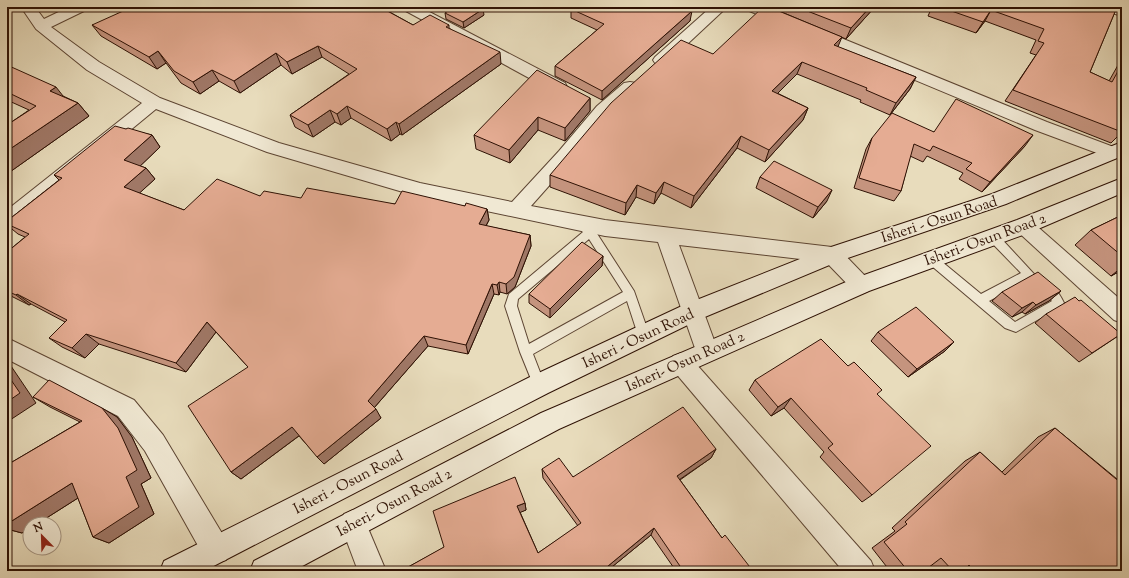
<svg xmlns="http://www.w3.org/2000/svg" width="1129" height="578" viewBox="0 0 1129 578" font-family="'Sorts Mill Goudy',serif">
	<rect width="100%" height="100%" fill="#e8dcbc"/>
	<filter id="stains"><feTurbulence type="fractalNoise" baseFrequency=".005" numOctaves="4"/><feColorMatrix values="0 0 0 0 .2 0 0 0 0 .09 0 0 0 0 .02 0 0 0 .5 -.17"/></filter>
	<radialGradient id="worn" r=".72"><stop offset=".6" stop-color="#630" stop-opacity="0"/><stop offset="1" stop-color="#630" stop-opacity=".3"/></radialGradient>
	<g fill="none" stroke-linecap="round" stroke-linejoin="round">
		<g stroke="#5c4432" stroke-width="2">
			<g id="lane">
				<path d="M579,220l15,9 40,62 15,43 -2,4 -4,1 -4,-1 -12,-37 -94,53 12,31 -2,4 -4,2 -4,-2 -15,-37 -15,-46 4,-12 74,-62 -9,-8 1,-3zM589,239l34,53 -94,52 -12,-38 1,-7z"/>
				<path d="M993,233l4,1 37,40 -1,3 -44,24 26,21 37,-21 -14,-15 1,-3c11,-4 21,11 25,20l-2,3 -46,26 -11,-4 -78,-66 -1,-3 1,-3 4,-1 4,1 46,38 40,-21 -32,-33 -1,-3 1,-3z"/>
			</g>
		</g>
		<g stroke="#5c4432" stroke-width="2">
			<g id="street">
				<polygon points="21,7 35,7 44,19 69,7 88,7 86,10 51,27 99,62 160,98 279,143 420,183 512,202 559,151 597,106 624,83 630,82 636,83 638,87 636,91 609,114 571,161 531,206 605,220 832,247 839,249 868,279 871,285 868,291 861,294 854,291 826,262 679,245 718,351 715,358 707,361 699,358 696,351 658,242 605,236 420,197 267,152 156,109 14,226 7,228 7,210 142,103 87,70 36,29"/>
				<polygon points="402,7 420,7 565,83 567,87 565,91 559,92 553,91 404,10"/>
				<polygon points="711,7 727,7 667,63 661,65 655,63 653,60 655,57"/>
				<polygon points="745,7 765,7 1047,122 1119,149 1122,153 1119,157 1113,159 1035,130 747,10"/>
				<polygon points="1100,7 1122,7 1122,16 1102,10"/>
				<polygon points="1024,218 1031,221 1122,301 1122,323 1114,320 1017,231 1014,226 1017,221"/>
				<polygon points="7,338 134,400 163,435 226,540 229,550 226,560 216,563 206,560 145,451 118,416 7,359"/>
				<polygon points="681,353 689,356 871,561 875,571 843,571 673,370 670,363 673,356"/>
				<polygon points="353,510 362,514 386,571 358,571 340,523 344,514"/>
			</g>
		</g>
		<g stroke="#2e1104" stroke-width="2">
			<g id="secondary">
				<polygon points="1122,142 1122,156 1006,204 839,261 700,319 548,393 204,571 160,571 164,561 530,377 684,305 825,249 992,194"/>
				<polygon points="1122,178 1122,193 1031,232 869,291 559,429 293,571 250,571 254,561 541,413 853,279 1017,220"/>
			</g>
		</g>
		<use href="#lane" fill="#f0e8d3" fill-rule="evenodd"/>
		<use href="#street" fill="#f0e8d3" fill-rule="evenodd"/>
		<use href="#secondary" fill="#f0e8d3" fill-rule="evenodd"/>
	</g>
	<g fill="#c5947e" stroke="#2e1104">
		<polygon points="573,7 694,7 690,10 690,21 602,100 555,76 555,66 597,30 571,18 571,9"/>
		<polygon points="772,7 878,7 875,10 873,9 846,39 772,8"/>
		<polygon points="932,7 1117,7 1090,72 1109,81 1122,58 1122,132 1111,143 1005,101 1036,55 1030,53 1036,40 985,21 976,33 928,16"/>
		<polygon points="386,10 413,25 449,25 449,28 501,64 402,135 400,134 391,141 351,118 341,125 335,122 313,137 295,127 290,115 349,74 322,57 292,74 281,65 240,93 219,81 200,94 181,83 166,63 157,69 101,36 92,25"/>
		<polygon points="445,13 484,15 464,28 446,19"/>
		<polygon points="838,47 916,77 910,89 890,115 860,102 861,100 797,74 777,93 808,108 803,120 765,162 737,148 691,208 661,193 654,204 636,197 625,215 550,187 550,175 713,54"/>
		<polygon points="7,65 63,96 78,103 89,116 7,174 7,125 29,110 7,100"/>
		<polygon points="590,98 590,111 565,141 538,130 510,163 476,149 474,135"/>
		<polygon points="126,129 152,135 160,147 140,166 146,168 155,179 139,193 184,210 260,196 395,204 465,206 487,209 489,220 486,226 530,235 531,246 515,287 507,294 500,292 499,295 494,294 468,354 428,346 374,408 381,418 324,464 299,436 241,479 231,472 248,367 216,332 186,372 99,344 85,358 62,347 49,338 65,322 31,304 29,305 7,294 7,252 25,237 18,234 7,225 7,221 59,180 54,175"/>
		<polygon points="934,132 1025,146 982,192 959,179 963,173 927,156 923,162 910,156 901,191 894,201 854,188 866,149 872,138"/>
		<polygon points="760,177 827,201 813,218 756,188"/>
		<polygon points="1122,215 1122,270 1111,276 1075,245 1091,230"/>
		<polygon points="603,256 602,266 550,318 529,303 529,294"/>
		<polygon points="1061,291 1049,301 1025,314 1022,312 1012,317 992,301 1002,292"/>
		<polygon points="1079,301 1121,334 1079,362 1035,323 1046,314"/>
		<polygon points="878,332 945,351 908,377 871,341"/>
		<polygon points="848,366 877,395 872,495 862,502 820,457 824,452 784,408 771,416 749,390 755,380"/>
		<polygon points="33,397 117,417 132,437 151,478 141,484 154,514 109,543 93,537 78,498 37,524 30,524 30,528 22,533 7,529 7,465 80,422 50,407"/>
		<polygon points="1055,428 1117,479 1122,477 1122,571 933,571 929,567 924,571 890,571 872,548 895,531 892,528 965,461 980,452 1002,472 1038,437"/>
		<polygon points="716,449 711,458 680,480 722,538 753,571 676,571 651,535 607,571 401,571 525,503 526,510 520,512 538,553 578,526 543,478 542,469 573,477"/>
	</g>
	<g fill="#a07867" stroke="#2e1104">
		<polygon points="375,7 392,7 377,16"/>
		<polygon points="685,7 694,7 683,18 684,8"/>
		<polygon points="870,7 874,7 873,9 846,39 851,28"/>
		<polygon points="483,9 484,15 464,28 463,22"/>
		<polygon points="991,10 985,21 976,33 983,22"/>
		<polygon points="692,11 690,21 602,100 602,91"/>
		<polygon points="842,37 837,49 834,45"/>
		<polygon points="318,46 322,57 292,74 287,62"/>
		<polygon points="158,51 166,63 157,69 149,57"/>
		<polygon points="500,52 501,64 402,135 399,124"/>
		<polygon points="276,53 281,65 240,93 234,81"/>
		<polygon points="802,62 797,74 768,103 772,91"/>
		<polygon points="212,70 219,81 200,94 193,82"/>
		<polygon points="916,77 910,89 890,115 896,103"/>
		<polygon points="56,87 67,101 50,91"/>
		<polygon points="590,98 590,111 565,141 565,128"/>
		<polygon points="78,103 89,116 7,174 7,151"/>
		<polygon points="347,106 351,118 341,125 337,114"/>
		<polygon points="808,108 803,120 765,162 769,150"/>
		<polygon points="330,110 335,122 313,137 308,125"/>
		<polygon points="538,117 538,130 510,163 509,150"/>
		<polygon points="396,122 400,134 391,141 387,129"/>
		<polygon points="152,135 160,147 134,172 124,160"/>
		<polygon points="1033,135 1025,146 982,192 990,182"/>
		<polygon points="741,136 737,148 691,208 694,196"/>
		<polygon points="146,168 155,179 133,199 124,187"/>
		<polygon points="664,182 661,193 654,204 656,193"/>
		<polygon points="637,185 636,197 625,215 626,203"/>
		<polygon points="832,190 827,201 813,218 818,207"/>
		<polygon points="487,209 489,220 481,235 479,224"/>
		<polygon points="530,235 531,246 515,287 507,294 506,284"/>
		<polygon points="603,256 602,266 550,318 550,309"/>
		<polygon points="1122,267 1122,270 1111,276"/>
		<polygon points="499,282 500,292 499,295 497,285"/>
		<polygon points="492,284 494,294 468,354 466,345"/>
		<polygon points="1061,291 1049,301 1025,314 1036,305"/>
		<polygon points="17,294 31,304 29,305 16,295"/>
		<polygon points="1033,302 1022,312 1012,317 1022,308"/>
		<polygon points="207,322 216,332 186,372 176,363"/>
		<polygon points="86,334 99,344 85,358 72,348"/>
		<polygon points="424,336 428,346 373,409 368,401"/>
		<polygon points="954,342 945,351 908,377 917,369"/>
		<polygon points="7,363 11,366 36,403 7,422"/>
		<polygon points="791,398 784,408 771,416 778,407"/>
		<polygon points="102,408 117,417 132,437 151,478 141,484 154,514 109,543 93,537"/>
		<polygon points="376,409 381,418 324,464 317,457"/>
		<polygon points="292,427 300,435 241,479 231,472"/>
		<polygon points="716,449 711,458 673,484 677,476"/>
		<polygon points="72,483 89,491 37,524 30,524 30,528 22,533 7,529 7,524"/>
		<polygon points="525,503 526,510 519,513 517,506"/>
		<polygon points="654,528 651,535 607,571 602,571"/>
		<polygon points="333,568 338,571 334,571"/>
	</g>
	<g fill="#e5ac93" stroke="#2e1104">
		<polygon points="132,7 380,7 413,25 430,15 449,25 446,27 500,52 399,124 396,122 387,129 347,106 337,114 330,110 308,125 290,115 357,69 318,46 287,62 276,53 234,81 212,70 193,82 174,71 158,51 149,57 92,25"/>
		<polygon points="454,7 481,7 483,9 463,22 445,13"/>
		<polygon points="573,7 685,7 684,8 692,11 602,91 555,66 604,24 571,9"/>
		<polygon points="763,7 769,7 842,37 834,45 916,77 896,103 866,90 867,88 802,62 772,91 808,108 769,150 741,136 694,196 664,182 656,193 637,185 626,203 550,175 611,103 681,40 713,54"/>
		<polygon points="797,7 870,7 851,28"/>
		<polygon points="940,7 1117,7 1090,72 1112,82 1122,64 1122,132 1013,90 1044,43 1038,41 1044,29 991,10 983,22"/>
		<polygon points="7,65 56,87 50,91 78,103 7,151 7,125 36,106 7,92"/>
		<polygon points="537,70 590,98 565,128 538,117 509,150 474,135"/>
		<polygon points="956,99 1033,135 990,182 966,169 972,163 933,146 930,151 914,144 901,191 859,178 872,138 892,113 934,132"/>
		<polygon points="115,126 126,129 128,128 152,135 124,160 146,168 124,187 184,210 217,179 260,196 264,191 301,198 307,188 395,204 402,191 465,206 466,203 487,209 479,224 530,235 514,277 506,284 499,282 497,285 492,284 466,345 424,336 368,401 376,409 317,457 292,427 231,472 188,406 248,367 207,322 176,363 86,334 72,348 49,338 67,320 17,294 16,295 7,291 7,252 29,234 7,224 7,221 62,178 54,175"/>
		<polygon points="774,161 832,190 818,207 760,177"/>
		<polygon points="1122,215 1122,256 1091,230"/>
		<polygon points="582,242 603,256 550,309 529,294"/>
		<polygon points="1038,272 1061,291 1036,305 1033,302 1022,308 1002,292"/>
		<polygon points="1075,297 1079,301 1081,300 1121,334 1092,353 1046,314"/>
		<polygon points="916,307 954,342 917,369 878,332"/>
		<polygon points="821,339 848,366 854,362 882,390 877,394 931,446 872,495 828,448 833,444 791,398 778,407 755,380"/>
		<polygon points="7,374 20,393 7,402"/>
		<polygon points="49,380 102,408 118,428 137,470 126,477 139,507 93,537 72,483 7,524 7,465 82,421 33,397"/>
		<polygon points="683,407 716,449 677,476 722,538 725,535 753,571 680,571 682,569 654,528 602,571 401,571 444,547 433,511 515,477 525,503 517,506 538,553 581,523 542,469 559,458 573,477"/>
		<polygon points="1055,428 1122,484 1122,571 975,571 969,565 963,571 953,571 941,558 924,571 908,571 884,542 907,524 905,522 980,452 1005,475"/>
		<polygon points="333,568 334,571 327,571"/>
	</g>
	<g text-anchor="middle" stroke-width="3" stroke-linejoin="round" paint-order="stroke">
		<g font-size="15" fill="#2e1104" stroke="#f0e8d3">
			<text transform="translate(939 219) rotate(-18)" y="5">Isheri - Osun Road</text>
			<text transform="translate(985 239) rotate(-20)" y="5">Isheri- Osun Road 2</text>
			<text transform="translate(638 338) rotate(-25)" y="5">Isheri - Osun Road</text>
			<text transform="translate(685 361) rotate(-24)" y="5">Isheri- Osun Road 2</text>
			<text transform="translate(348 482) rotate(-27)" y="5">Isheri - Osun Road</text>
			<text transform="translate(394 502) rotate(-28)" y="5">Isheri- Osun Road 2</text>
		</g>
	</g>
	<rect width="1129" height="578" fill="none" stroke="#e8dcbc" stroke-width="24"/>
	<rect x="8" y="8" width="1113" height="562" fill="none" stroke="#2e1104" stroke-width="2"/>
	<rect x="12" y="12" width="1105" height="554" fill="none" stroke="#2e1104"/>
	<g transform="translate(42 536) rotate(337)"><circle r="19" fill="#f0e8d3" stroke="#a29280"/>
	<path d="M0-3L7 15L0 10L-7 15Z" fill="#8f2418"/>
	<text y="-6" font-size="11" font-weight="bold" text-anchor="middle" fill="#2e1104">N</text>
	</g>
	<rect width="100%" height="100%" filter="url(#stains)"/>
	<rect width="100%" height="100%" fill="url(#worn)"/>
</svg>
